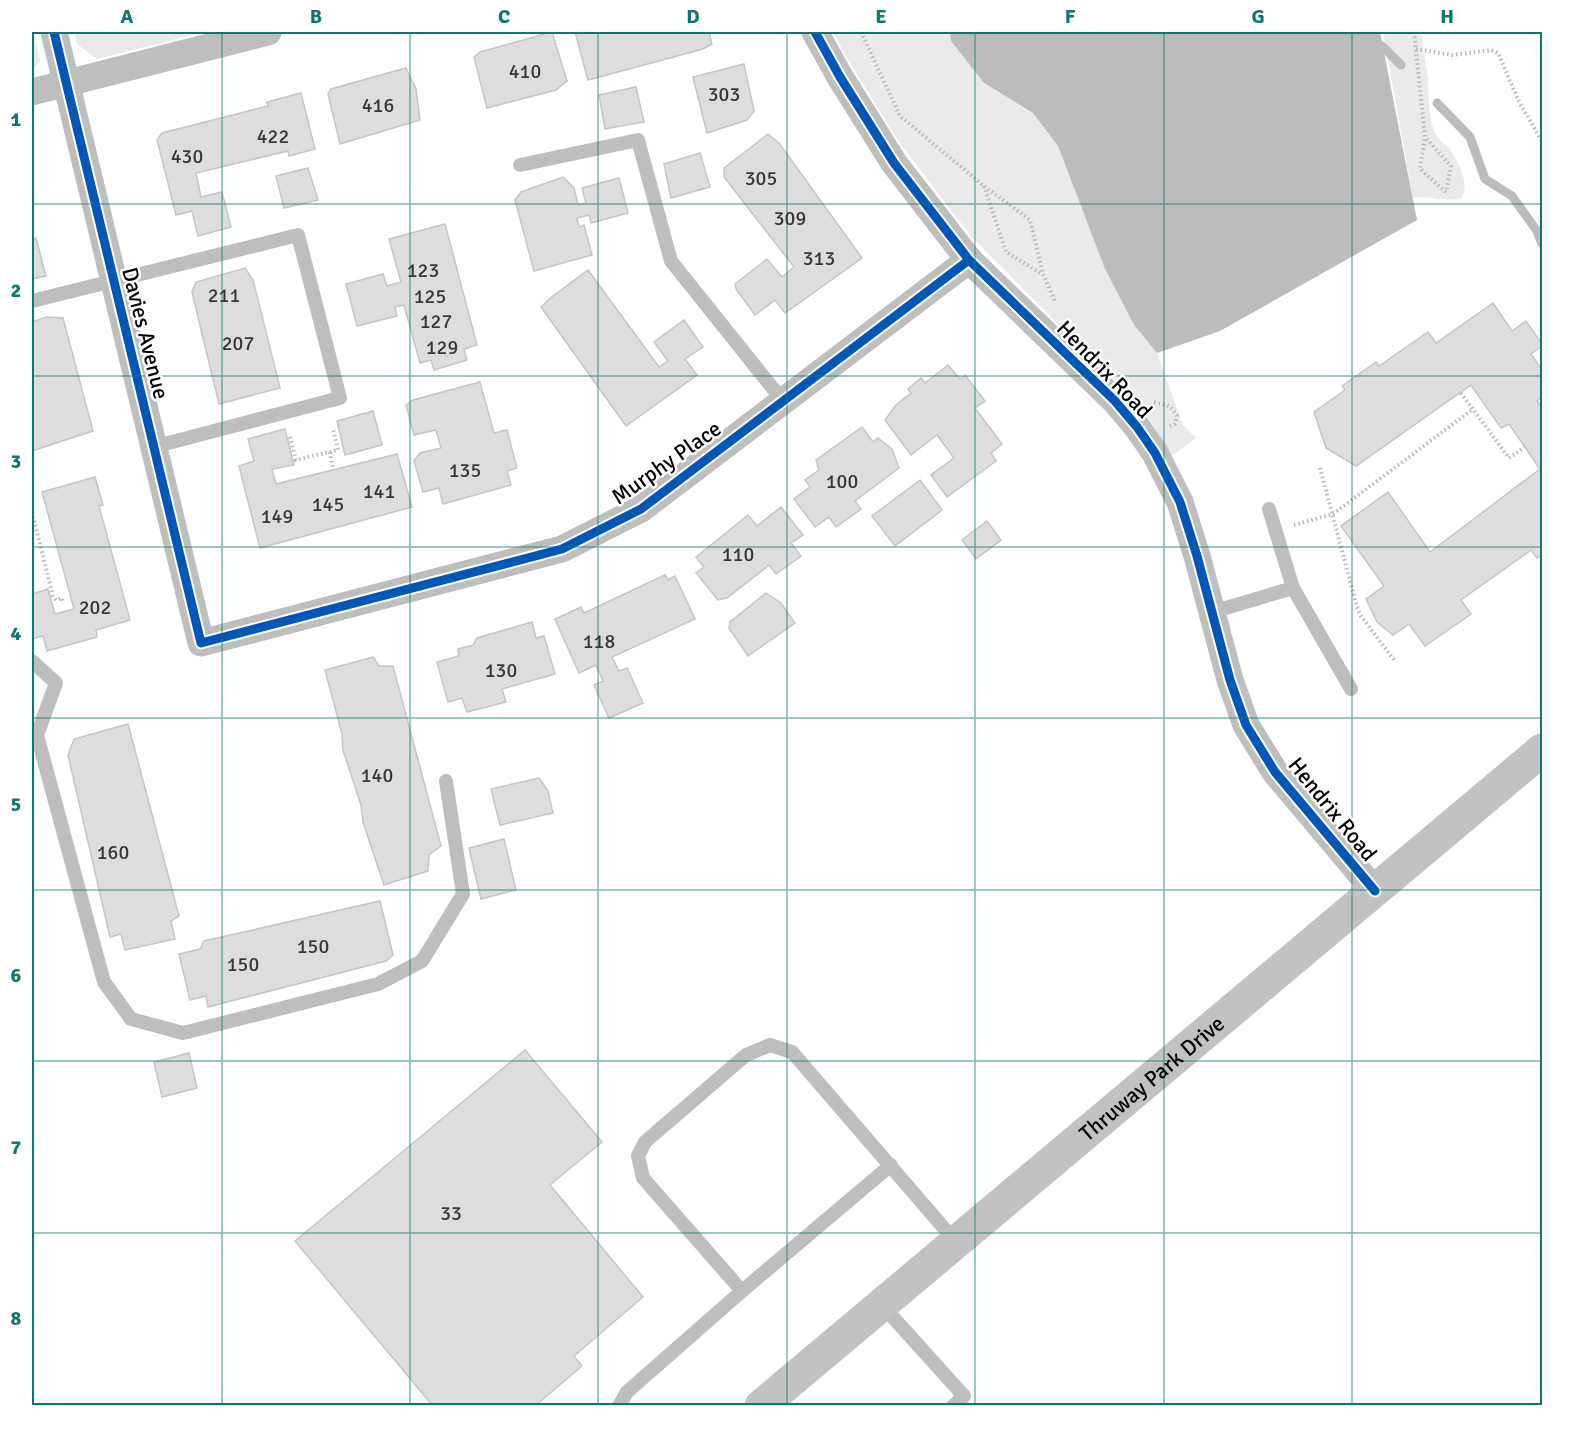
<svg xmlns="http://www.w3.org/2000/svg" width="1574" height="1437" viewBox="0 0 1574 1437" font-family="Signika,sans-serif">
	<rect width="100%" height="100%" fill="#fff"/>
	<g fill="#eaeaea">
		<polygon points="32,32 34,32 40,61 32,71"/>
		<polygon points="74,32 204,32 97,59 77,44"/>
		<polygon points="833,32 950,32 951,41 984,83 1033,113 1058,146 1105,269 1134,325 1157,353 1183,425 1196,438 1172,456 1145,412 970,235 897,139 844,53"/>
		<path d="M1383,32h39c0,16 4,30 6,46 1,18 -1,44 10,59 2,4 7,7 10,10 10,13 22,36 14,51 -16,5 -32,-3 -49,0z"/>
	</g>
	<polygon fill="#bcbcbc" points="950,32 1380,32 1417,220 1220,331 1157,353 1134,325 1105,269 1058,146 1033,113 984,83 951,41"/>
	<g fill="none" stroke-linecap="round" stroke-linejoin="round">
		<g stroke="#bcbcbc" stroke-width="9">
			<polyline points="1382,46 1401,65"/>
			<polyline points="1437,103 1470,137 1485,179 1512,196 1537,231 1542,244"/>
		</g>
	</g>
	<g fill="#ddd" stroke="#c5c5c5" stroke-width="1.5">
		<polygon points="552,32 567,81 556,90 487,108 474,57 480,52"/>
		<polygon points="575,32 709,32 712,44 703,49 588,80"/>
		<polygon points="744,64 754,111 747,120 707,133 693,77"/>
		<polygon points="406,68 416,89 420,120 340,144 328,94 331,89"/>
		<polygon points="636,87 644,122 605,129 599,95"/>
		<polygon points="301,93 315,149 289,156 288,151 196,173 201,197 222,192 231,227 198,236 192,211 176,215 157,140 162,133 268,106 267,102"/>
		<polygon points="768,134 779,143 862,258 785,313 775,300 755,315 736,289 735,284 767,259 782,277 794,267 724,177 724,168"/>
		<polygon points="700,153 710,187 671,198 664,164"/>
		<polygon points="308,168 318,200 284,208 276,176"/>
		<polygon points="563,177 574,188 578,205 586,203 582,188 619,178 628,213 591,223 589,215 577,218 579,227 584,225 592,255 534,271 515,200 521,192"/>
		<polygon points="445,224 477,345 464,349 467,360 434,370 431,360 420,363 404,305 395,307 397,316 357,326 346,284 383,274 387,286 401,282 389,239"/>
		<polygon points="36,238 46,276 32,279 32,240"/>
		<polygon points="245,268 253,280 280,388 219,404 192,292 196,282"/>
		<polygon points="588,270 659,367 668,361 654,342 684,320 703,347 685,359 697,375 626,426 541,307 549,299"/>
		<polygon points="1493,303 1512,331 1526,321 1542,344 1542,346 1531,354 1542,370 1542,397 1537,401 1542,408 1542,555 1537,558 1531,550 1461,600 1471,614 1425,646 1409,624 1393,635 1377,622 1366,599 1384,586 1341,526 1388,492 1430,552 1540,469 1509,424 1501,428 1471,385 1356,466 1326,448 1314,412 1345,390 1342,386 1376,362 1379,366 1428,332 1436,343"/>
		<polygon points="47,317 63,318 93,431 32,451 32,322"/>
		<polygon points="948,365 960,379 965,375 985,401 975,408 1002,444 991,453 996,461 947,497 931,475 954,458 937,435 911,455 885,420 896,405 911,393 908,389 921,378 925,383"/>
		<polygon points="480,382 494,433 507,430 517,468 507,471 511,485 443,504 439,488 423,492 414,461 420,453 441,448 436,430 414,435 406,405 413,400"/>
		<polygon points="373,411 382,445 345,455 337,421"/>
		<polygon points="862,427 873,442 878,438 892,449 899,468 855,501 861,509 836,527 829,517 815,527 794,499 810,487 805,480 819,470 816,460"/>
		<polygon points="285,429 294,465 272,469 276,484 397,454 412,507 260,548 239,466 254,461 248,439"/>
		<polygon points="95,477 103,505 99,506 130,620 96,630 97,637 47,651 43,636 32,639 32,594 48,589 55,614 74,609 42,492"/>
		<polygon points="920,480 942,510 895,546 872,516"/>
		<polygon points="781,507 803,535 791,543 801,556 776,574 769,565 727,598 718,600 696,573 704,567 696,557 748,515 757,526"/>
		<polygon points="987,521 1001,540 976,559 962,540"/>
		<polygon points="665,575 668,580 675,576 695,619 612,657 619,671 627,668 643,703 609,718 594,685 603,681 596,665 579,673 555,619 581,607 584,613"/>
		<polygon points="766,593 781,603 795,623 748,656 729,628 730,622"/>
		<polygon points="532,622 536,638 544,636 555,674 502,689 506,702 467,712 462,698 448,702 437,662 459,656 458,649 473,645 477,638"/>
		<polygon points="373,657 379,666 393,666 441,846 429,855 428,871 384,885 363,822 361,805 343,750 342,734 325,670"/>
		<polygon points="128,724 179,916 171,921 175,939 125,950 121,934 110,937 68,755 74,739"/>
		<polygon points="539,778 548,791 553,813 500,825 491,789"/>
		<polygon points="504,839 516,890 481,899 469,848"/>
		<polygon points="380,901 393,955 386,961 208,1007 206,996 190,1000 179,954 200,949 204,941"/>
		<polygon points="525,1050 602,1142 550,1185 643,1297 574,1356 582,1366 535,1406 433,1406 295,1241"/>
		<polygon points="189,1053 197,1088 162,1097 154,1062"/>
	</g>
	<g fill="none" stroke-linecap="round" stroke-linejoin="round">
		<g stroke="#b8b8b8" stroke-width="4" stroke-dasharray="1.5 3" stroke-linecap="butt">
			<polyline points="861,32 900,116 984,186 1030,220 1043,274 1055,301"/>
			<polyline points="1414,32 1425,137 1420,169 1446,192 1451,166 1425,137"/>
			<polyline points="1416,49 1452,55 1491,50 1498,53 1519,102 1542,141"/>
			<polyline points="984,186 1006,252 1042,274"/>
			<polyline points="1461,393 1509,458 1525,447"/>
			<path d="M1154,402c12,3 16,2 23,14l-2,8 -5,2"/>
			<polyline points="290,437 296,460 338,450 333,428"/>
			<polyline points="330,452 333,469"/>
			<polyline points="1320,468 1357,607 1361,616 1394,660"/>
			<polyline points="32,512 53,596 56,600 62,598 63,602"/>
			<polyline points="1294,525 1333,514 1473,409"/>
		</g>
		<g stroke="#bebebe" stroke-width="14">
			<polyline points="520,165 638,140 671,261 783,401"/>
			<polyline points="32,301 298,235 340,398 153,447"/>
			<polyline points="1269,509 1293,588"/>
			<polyline points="1212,612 1293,588 1351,689"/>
			<polyline points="32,661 56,683 37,735 104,982 131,1019 183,1033 378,984 422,961 463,894 446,781"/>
			<polyline points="742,1291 891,1165"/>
			<polyline points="881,1304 964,1396 953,1406"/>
			<polyline points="619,1406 627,1392 742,1291 643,1178 638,1156 645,1142 746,1055 770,1045 792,1052 956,1242"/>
		</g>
		<g stroke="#bebebe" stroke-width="27">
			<polyline points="54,32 201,643 562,549 641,509 969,260"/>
			<polyline points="815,32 840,77 894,163 969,260 1115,401 1137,427 1155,453 1180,502 1197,556 1230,680 1246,725 1275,772 1375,891"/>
			<polyline points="32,92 268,32"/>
		</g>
		<path stroke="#c2c2c2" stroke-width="33" id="s1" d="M761,1406l781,-656"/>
		<g stroke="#fff" stroke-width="13">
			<g id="cycleway">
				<polyline points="54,32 201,643 562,549 641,509 969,260"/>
				<polyline points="815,32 840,77 894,163 969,260 1115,401 1137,427 1155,453 1180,502 1197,556 1230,680 1246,725 1275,772 1375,891"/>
			</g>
		</g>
		<use href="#cycleway" stroke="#0057b8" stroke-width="9"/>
	</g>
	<path fill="none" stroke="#0f766e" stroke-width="1.5" stroke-opacity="0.55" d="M222,32v1374M410,32v1374M598,32v1374M787,32v1374M975,32v1374M1164,32v1374M1352,32v1374M32,204h1510M32,376h1510M32,547h1510M32,718h1510M32,890h1510M32,1061h1510M32,1233h1510"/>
	<g text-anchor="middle" stroke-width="5" stroke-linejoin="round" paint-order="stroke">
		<g font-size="20" fill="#373737">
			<text x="525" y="78">410</text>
			<text x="724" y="101">303</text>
			<text x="378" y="112">416</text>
			<text x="273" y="143">422</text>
			<text x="187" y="163">430</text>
			<text x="761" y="185">305</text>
			<text x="790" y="225">309</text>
			<text x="819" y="265">313</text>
			<text x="423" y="277">123</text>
			<text x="224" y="302">211</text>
			<text x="430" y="303">125</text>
			<text x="436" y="328">127</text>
			<text x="238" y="350">207</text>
			<text x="442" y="354">129</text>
			<text x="465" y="477">135</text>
			<text x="842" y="488">100</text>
			<text x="379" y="498">141</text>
			<text x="328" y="511">145</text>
			<text x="277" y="523">149</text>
			<text x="738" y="561">110</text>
			<text x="95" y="614">202</text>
			<text x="599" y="648">118</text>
			<text x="501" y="677">130</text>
			<text x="377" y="782">140</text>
			<text x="113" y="859">160</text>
			<text x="313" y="953">150</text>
			<text x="243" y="971">150</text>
			<text x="451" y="1220">33</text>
		</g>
		<g font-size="22" fill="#000" stroke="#fff">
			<text transform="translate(146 333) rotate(76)" y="8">Davies Avenue</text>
			<text transform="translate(1105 369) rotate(46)" y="8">Hendrix Road</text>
			<text transform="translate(666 462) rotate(-35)" y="8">Murphy Place</text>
			<text transform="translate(1333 809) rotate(51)" y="8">Hendrix Road</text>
			<text dy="8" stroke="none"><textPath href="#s1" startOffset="510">Thruway Park Drive</textPath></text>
		</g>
	</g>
	<rect width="1574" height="1437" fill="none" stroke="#ffffff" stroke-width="66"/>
	<rect x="33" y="33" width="1508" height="1371" fill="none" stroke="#0f766e" stroke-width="2"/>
	<g font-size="20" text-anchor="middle" font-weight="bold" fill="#0f766e">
		<text x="127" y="23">A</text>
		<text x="316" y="23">B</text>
		<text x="504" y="23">C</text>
		<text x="693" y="23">D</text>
		<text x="881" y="23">E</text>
		<text x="1070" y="23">F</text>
		<text x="1258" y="23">G</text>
		<text x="1447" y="23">H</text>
		<text x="16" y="126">1</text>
		<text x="16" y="297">2</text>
		<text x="16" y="468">3</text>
		<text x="16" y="640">4</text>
		<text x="16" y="811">5</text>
		<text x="16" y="982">6</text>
		<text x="16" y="1154">7</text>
		<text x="16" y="1325">8</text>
	</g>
</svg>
